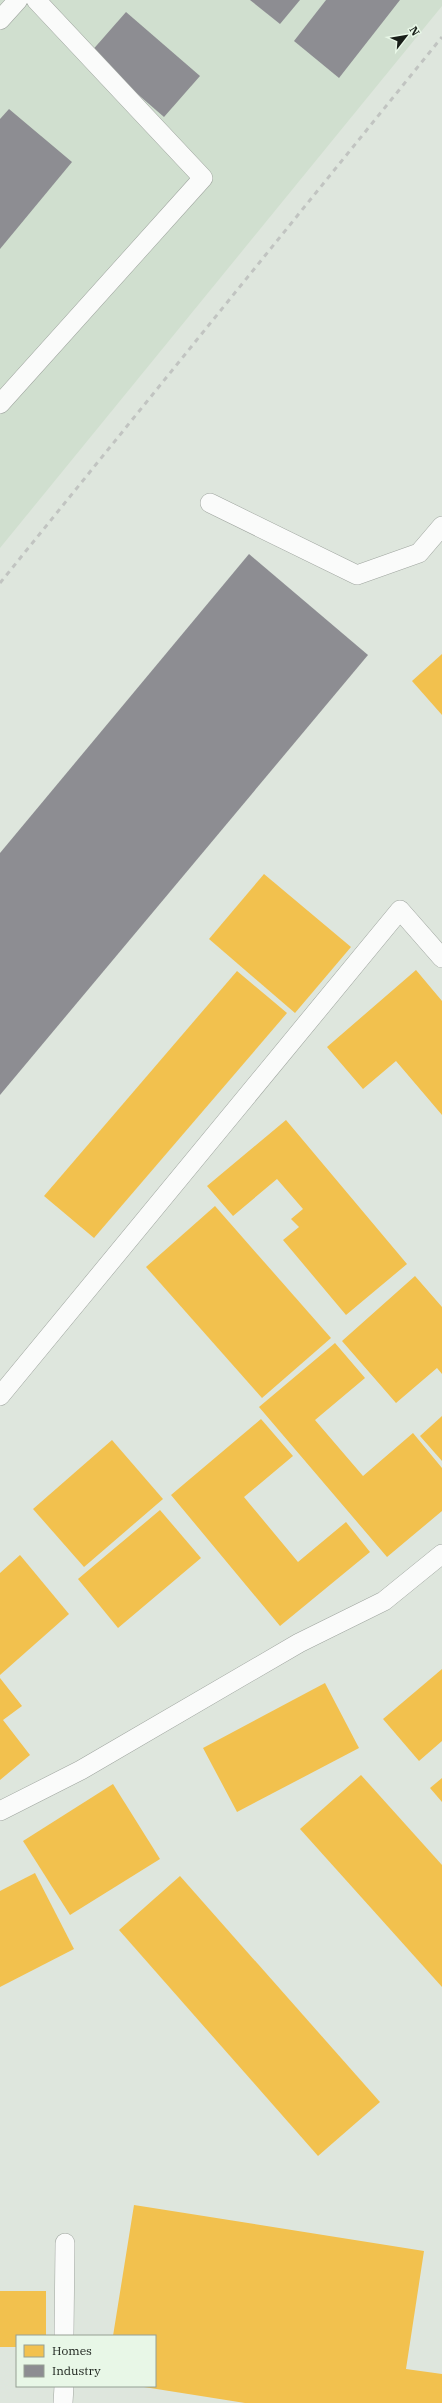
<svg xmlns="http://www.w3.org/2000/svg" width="442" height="2403" viewBox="0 0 442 2403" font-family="'IBM Plex Serif',serif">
	<rect width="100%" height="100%" fill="#dee6dd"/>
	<polygon fill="#d0dfcf" points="0,0 442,0 442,6 0,548"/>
	<g fill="#f2c14e">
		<polygon points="442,654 442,715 412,681"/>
		<polygon points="264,874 351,947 295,1013 209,939"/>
		<polygon points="416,970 442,1001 442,1115 396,1061 363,1089 327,1047"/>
		<polygon points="237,971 287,1013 94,1238 44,1196"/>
		<polygon points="286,1120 407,1264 346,1315 283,1240 299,1227 291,1219 303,1209 277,1179 233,1216 207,1186"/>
		<polygon points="215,1206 331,1338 262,1398 146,1267"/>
		<polygon points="415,1276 442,1307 442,1374 437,1368 396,1403 342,1341"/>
		<polygon points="335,1343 365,1378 315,1420 363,1476 413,1433 442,1468 442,1511 387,1557 259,1407"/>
		<polygon points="442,1416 442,1461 420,1436"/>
		<polygon points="261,1419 293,1456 244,1497 298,1562 346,1522 370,1552 280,1626 171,1495"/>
		<polygon points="112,1440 163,1499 84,1567 33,1509"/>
		<polygon points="160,1510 201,1558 118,1628 78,1579"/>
		<polygon points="20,1555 69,1614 0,1675 0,1573"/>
		<polygon points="442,1669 442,1741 419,1761 383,1719"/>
		<polygon points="0,1678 22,1706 3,1720 30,1755 0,1780"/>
		<polygon points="325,1683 359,1748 237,1812 203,1748"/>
		<polygon points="361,1775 442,1865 442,1987 300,1829"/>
		<polygon points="442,1778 442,1802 430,1788"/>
		<polygon points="113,1784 160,1859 70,1915 23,1841"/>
		<polygon points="35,1873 74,1949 0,1987 0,1891"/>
		<polygon points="180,1876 380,2102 318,2156 119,1930"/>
		<polygon points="134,2205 424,2251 406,2369 442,2374 442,2403 245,2403 144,2387 155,2386 155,2336 113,2336"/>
		<polygon points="0,2291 46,2291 46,2336 17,2336 17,2347 0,2347"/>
	</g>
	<g fill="#8d8d92">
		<polygon points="250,0 300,0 280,24"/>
		<polygon points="326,0 400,0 339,78 294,41"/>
		<polygon points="126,12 200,76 164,117 90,53"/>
		<polygon points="9,109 72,162 0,249 0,119"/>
		<polygon points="249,554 368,655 0,1095 0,853"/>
	</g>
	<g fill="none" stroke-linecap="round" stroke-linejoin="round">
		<g stroke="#9fa59f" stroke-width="20">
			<g id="service">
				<polyline points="0,20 18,0"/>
				<polyline points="0,404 203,178 36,0"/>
				<polyline points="210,503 357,575 419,553 442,526"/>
				<polyline points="0,1396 400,910 442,958"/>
				<polyline points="0,1811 81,1770 299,1643 384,1601 442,1554"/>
				<polyline points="64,2336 65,2243"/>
				<polyline points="63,2403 64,2386"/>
			</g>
		</g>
		<use href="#service" stroke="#fafbfa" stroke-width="19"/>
		<polyline stroke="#c1c4c1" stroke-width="3" stroke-dasharray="5 5" stroke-linecap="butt" points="0,583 442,37"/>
	</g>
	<rect x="16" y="2335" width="140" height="52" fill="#e8f7e7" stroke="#95a094"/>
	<rect x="24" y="2345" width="20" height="12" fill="#f2c14e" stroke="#95a094"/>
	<text x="52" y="2355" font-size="12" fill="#181e18">Homes</text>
	<rect x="24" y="2365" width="20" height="12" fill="#8d8d92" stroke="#95a094"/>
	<text x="52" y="2375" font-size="12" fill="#181e18">Industry</text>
	<g transform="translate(406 36) rotate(59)" stroke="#e8f7e7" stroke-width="3" paint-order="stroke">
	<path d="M0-3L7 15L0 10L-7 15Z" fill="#181e18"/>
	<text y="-6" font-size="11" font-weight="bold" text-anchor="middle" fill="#181e18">N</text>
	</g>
</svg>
